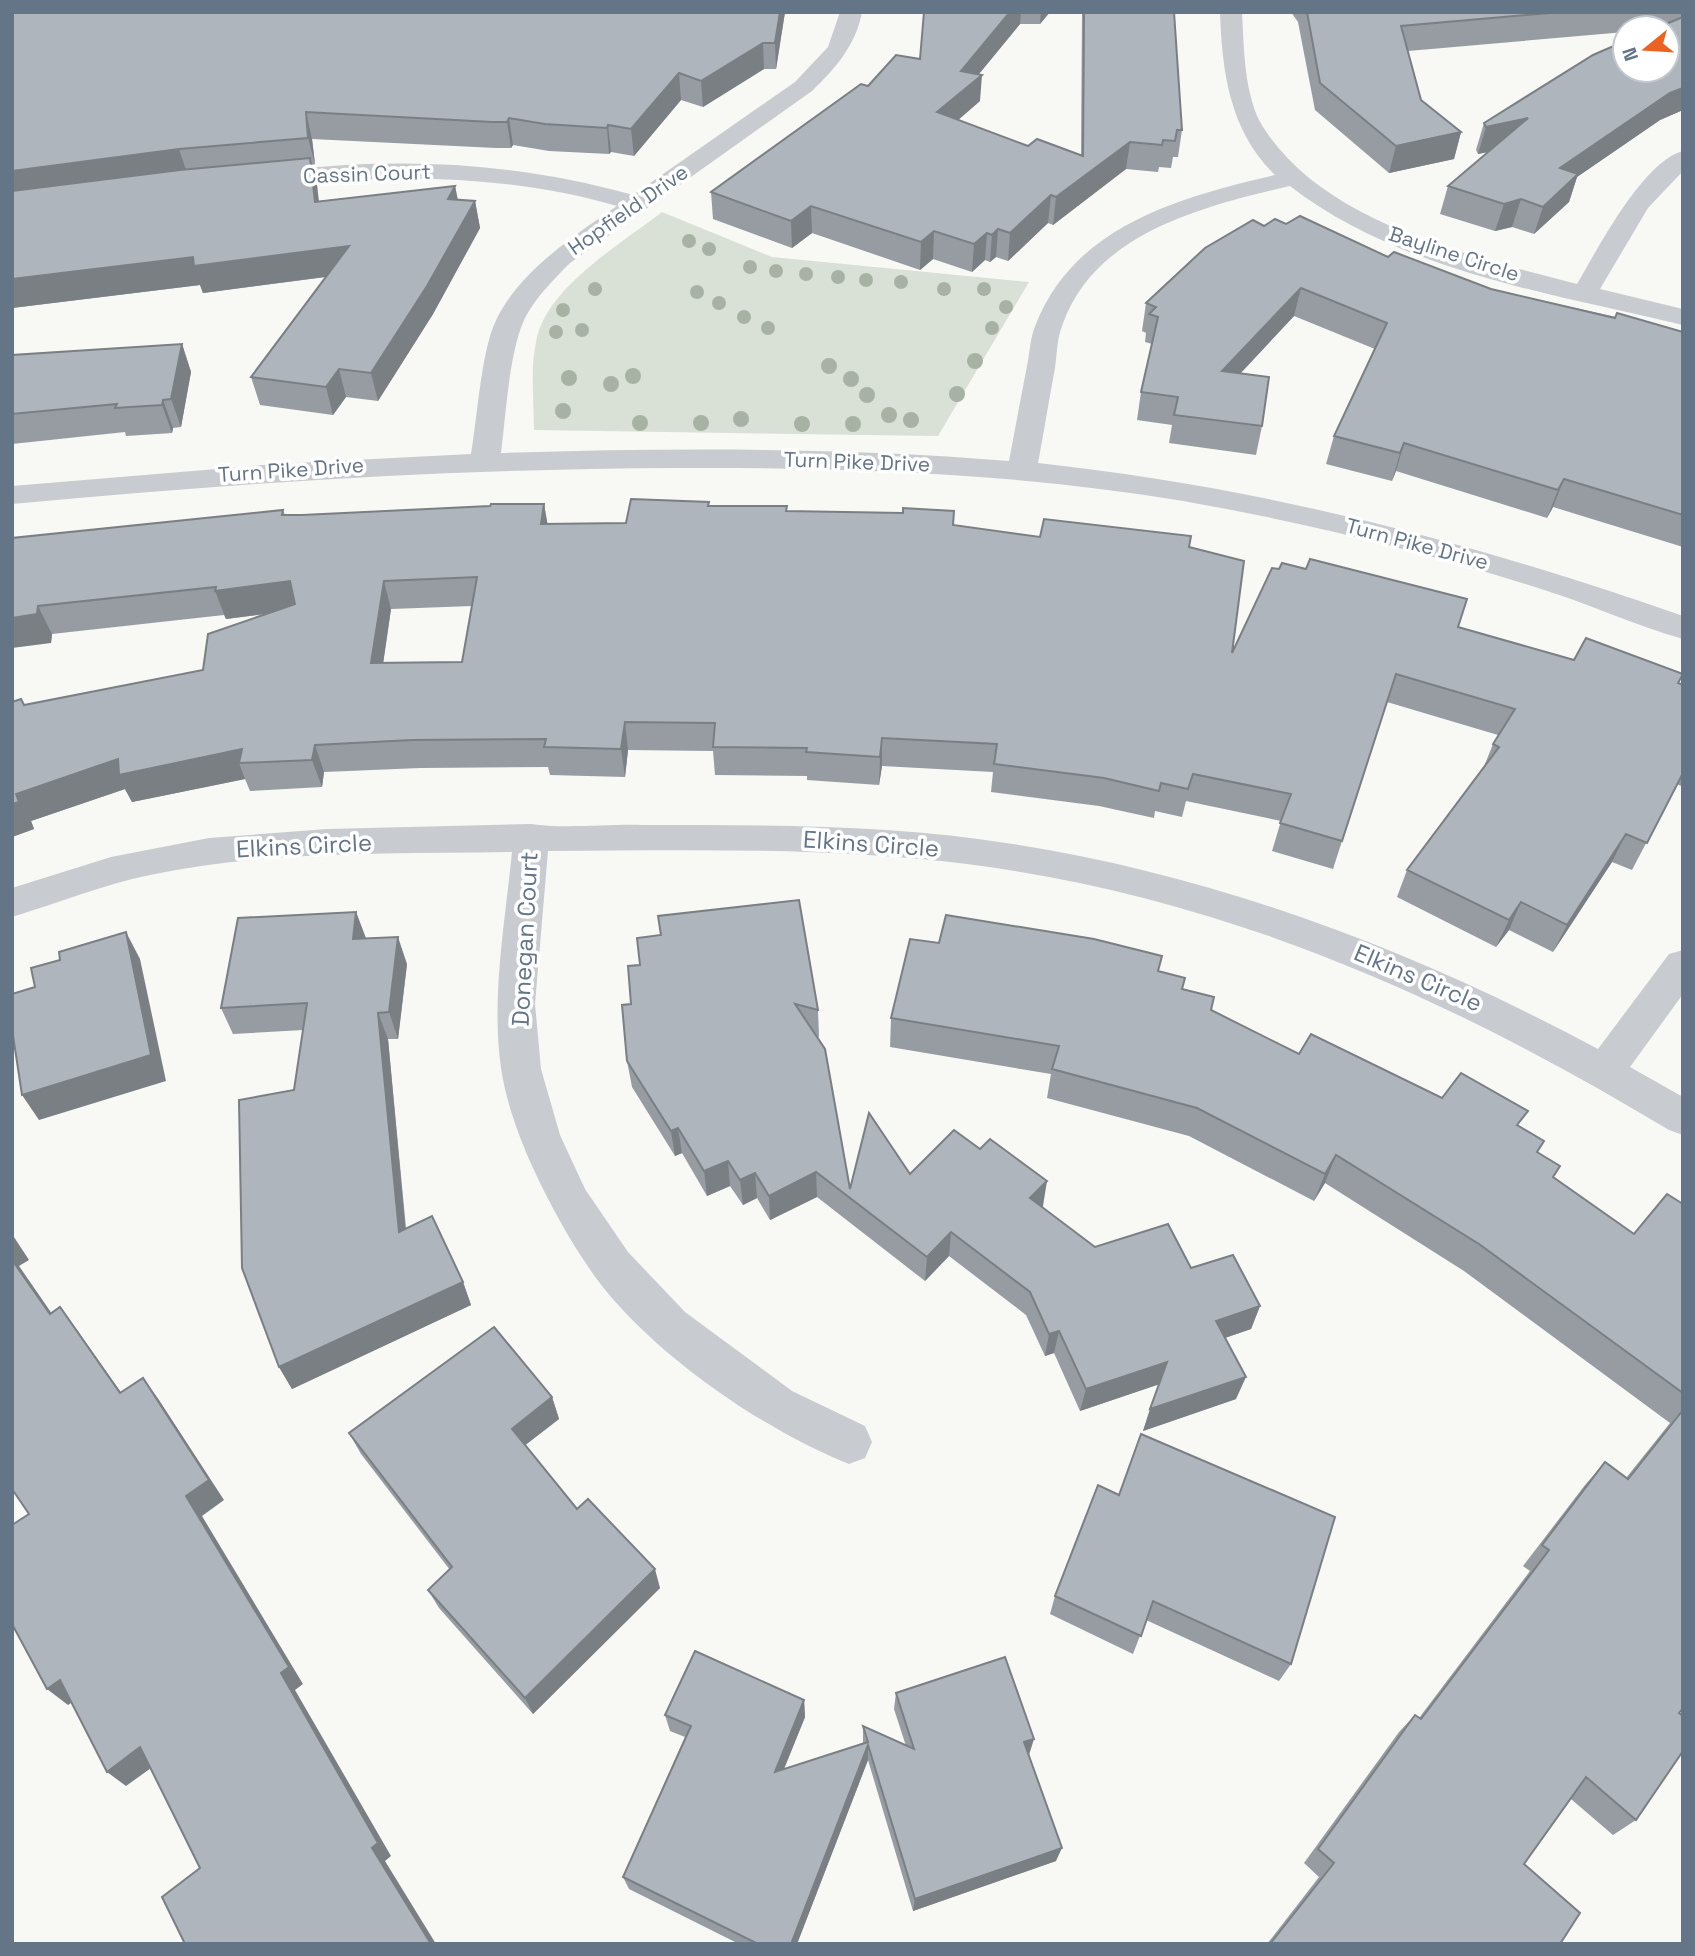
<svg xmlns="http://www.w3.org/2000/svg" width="1695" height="1956" viewBox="0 0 1695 1956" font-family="'Space Grotesk',sans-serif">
	<rect width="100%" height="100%" fill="#f8f8f5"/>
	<path fill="#d9e0d6" d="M662,212l110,45 257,25 -91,154 -404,-6c0,-28 -4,-60 2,-88 9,-54 85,-98 126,-130z"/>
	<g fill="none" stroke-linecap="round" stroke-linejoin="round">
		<g fill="#c8cbcf" fill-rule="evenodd">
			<path d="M840,12h22c-6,33 -27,57 -50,79l-242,172c-16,16 -34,34 -45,55 -16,33 -19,97 -24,135 169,-5 339,-6 508,8 6,-32 12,-64 18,-95 3,-14 3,-29 9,-42 39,-99 145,-127 239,-149 -45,-44 -53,-102 -55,-163h22c2,36 2,84 21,115 61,97 210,130 314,157 20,-34 66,-123 106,-133v20l-35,37 -48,81 83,20v16c-131,-31 -285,-55 -393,-139 -85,20 -196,46 -228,140 -5,13 -5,28 -7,42 -6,32 -11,63 -17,95 223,24 434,79 645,153v23c-49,-14 -96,-36 -145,-51 -116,-37 -235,-66 -355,-87 -168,-28 -338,-34 -508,-33 -222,1 -442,15 -663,36v-18l264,-22 195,-10c6,-37 9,-83 19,-118 17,-57 81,-98 127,-130 -117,-34 -236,-31 -356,-19l-9,-2 -3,-5 3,-5c26,-7 54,-7 80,-9 102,-7 202,1 301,29l162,-113 33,-35z"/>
			<path d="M531,824c31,5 78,0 111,1 82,0 163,0 244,5 251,16 492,101 712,219l71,-95 14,-4v44l-53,73 53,30v38l-14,-5c-221,-133 -444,-233 -702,-266 -138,-17 -280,-14 -419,-13l-13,153 6,65 19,66 25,54 43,63 57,60 107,79 73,35 7,16 -7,16 -16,6c-86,-34 -198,-111 -253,-186 -25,-35 -45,-71 -63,-110 -14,-31 -27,-66 -32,-100 -10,-72 4,-145 11,-216 -120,2 -244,-2 -362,23 -48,10 -92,28 -138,42v-29l99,-31 98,-19 118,-9z"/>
		</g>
	</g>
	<g fill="#a7b2a4">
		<circle cx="689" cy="241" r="7"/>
		<circle cx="709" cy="249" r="7"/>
		<circle cx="750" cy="267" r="7"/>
		<circle cx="776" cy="271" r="7"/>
		<circle cx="806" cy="274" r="7"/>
		<circle cx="838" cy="277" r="7"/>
		<circle cx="866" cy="280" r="7"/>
		<circle cx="901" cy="282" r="7"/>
		<circle cx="595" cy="289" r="7"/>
		<circle cx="944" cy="289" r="7"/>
		<circle cx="984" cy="289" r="7"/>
		<circle cx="697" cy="292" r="7"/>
		<circle cx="719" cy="303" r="7"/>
		<circle cx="1006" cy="307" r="7"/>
		<circle cx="563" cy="310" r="7"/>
		<circle cx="744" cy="317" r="7"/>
		<circle cx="768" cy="328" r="7"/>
		<circle cx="992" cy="328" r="7"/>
		<circle cx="582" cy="330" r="7"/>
		<circle cx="556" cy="332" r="7"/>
		<circle cx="975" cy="361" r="8"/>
		<circle cx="829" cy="366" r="8"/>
		<circle cx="633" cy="376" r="8"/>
		<circle cx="569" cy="378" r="8"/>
		<circle cx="851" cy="379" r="8"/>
		<circle cx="611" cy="384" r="8"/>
		<circle cx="957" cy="394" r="8"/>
		<circle cx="867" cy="395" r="8"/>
		<circle cx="563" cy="411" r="8"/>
		<circle cx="889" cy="415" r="8"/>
		<circle cx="741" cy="419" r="8"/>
		<circle cx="911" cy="420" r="8"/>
		<circle cx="640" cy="423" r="8"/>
		<circle cx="701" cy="423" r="8"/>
		<circle cx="802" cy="424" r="8"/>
		<circle cx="853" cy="424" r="8"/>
	</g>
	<g fill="#969ca2" fill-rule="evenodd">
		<polygon points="12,12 785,12 776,69 764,69 703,107 681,100 634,156 611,152 609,154 549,151 513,145 511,148 496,148 312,139 315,164 312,165 317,185 319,201 455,186 458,200 475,201 480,228 433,314 378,401 346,397 333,415 260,405 251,377 326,277 203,293 200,285 12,308"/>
		<polygon points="924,12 1050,12 1040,24 1020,24 979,74 980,101 958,120 1028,146 1081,155 1082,12 1174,12 1182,130 1178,157 1173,157 1171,168 1159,167 1158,172 1126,169 1053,225 1048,223 1008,261 996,257 990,262 985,260 972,272 933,259 920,270 812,233 792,248 713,219 711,192 868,86 920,59"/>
		<polygon points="1291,12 1683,12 1683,110 1660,120 1577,177 1569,202 1534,234 1512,227 1495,231 1440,214 1448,186 1489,152 1478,154 1476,150 1484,123 1667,28 1625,28 1625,32 1408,51 1421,100 1461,132 1454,159 1389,173 1315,110 1298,22"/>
		<polygon points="1286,224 1491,289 1683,332 1683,547 1553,507 1547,518 1396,471 1392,481 1326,464 1334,436 1375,349 1294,316 1241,373 1262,426 1256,455 1169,443 1172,425 1137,420 1141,392 1152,344 1145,342 1146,333 1142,331 1146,303 1264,226"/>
		<polygon points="182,344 191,372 181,427 173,428 172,433 126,436 125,432 12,444 12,355"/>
		<path d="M544,504l3,20 79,-1 83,-17 245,19 86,12 149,10 43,106 226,-26 116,33 109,25v102l-6,-3 -45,86 -20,-8 -59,90 -44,-22 -13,17 -99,-50 10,-27 76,-101 10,-25 5,-9 -111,-33 -54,167 -61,-18 9,-30 -95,-20 -4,16 -27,-6 -1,7 -55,-12 -108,-14 2,-20 -111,-6 -3,19 -72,-5v-4l-92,-1 -2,-24 -85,-1 -3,27 -75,-2 -2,-8 -128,1 -96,4 -2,15 -72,4 -5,-12 -113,23 -7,-13 -94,32 3,8 -22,8 12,-132 179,-35 64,-56 -41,5 -2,-4 -172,19 -1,9 -39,-105 271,-28 2,5h17zM472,606l-10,56 -79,1 8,-54z"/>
		<polygon points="356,912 366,938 407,964 398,1039 388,1039 406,1228 463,1282 471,1305 292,1389 279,1367 294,1090 303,1030 233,1034 221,1008"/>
		<polygon points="939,943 1159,971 1211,1010 1299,1054 1442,1098 1519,1126 1537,1152 1560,1166 1553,1177 1634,1234 1683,1204 1683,1708 1679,1713 1636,1820 1613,1835 1571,1799 1524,1864 1560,1944 1267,1944 1319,1877 1304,1863 1399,1732 1415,1715 1419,1718 1530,1571 1523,1566 1585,1485 1605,1462 1626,1478 1670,1423 1464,1271 1325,1183 1314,1201 1189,1136 1047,1098 1051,1074 890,1047 891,1018"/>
		<polygon points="640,965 818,1010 819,1037 816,1036 850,1189 910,1174 1043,1206 1042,1207 1095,1247 1191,1268 1260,1306 1251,1329 1225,1338 1236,1399 1143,1431 1159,1384 1080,1411 1054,1353 1045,1356 1026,1315 949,1256 925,1281 817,1197 770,1220 757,1198 743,1205 730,1186 707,1196 682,1153 675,1156 632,1087 627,1061 631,1004"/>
		<polygon points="552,1397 559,1419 525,1445 577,1509 660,1588 533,1714 439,1608 428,1590 450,1570 361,1454 349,1433"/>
		<polygon points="1098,1485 1291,1664 1279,1681 1146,1620 1133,1654 1050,1614 1055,1596"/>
		<polygon points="896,1693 1029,1755 1056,1861 913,1911 868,1760 797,1944 739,1944 629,1889 623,1877 685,1737 670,1731 665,1715 804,1700 805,1717 784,1769 863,1744 863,1726 906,1746 894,1709"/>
	</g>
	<g fill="#7a7f84">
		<polygon points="780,12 785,12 776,69 775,43"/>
		<polygon points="1010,12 1021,12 1020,24 969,86 982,75 980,101 936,139 937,112 961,71"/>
		<polygon points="1041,12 1050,12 1040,24"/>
		<polygon points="763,43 764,69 703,107 701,81"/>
		<polygon points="679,73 681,100 634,156 631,129"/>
		<polygon points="1683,88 1683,110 1660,120 1577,177 1569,202 1534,234 1543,207 1560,168 1670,93"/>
		<polygon points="306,112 312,139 315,164 308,138"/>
		<polygon points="509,118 513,145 511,148 507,122"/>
		<polygon points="1528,118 1520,145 1478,154 1486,127"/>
		<polygon points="608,125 611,152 609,154 607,128"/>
		<polygon points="1461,132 1454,159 1389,173 1396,146"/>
		<polygon points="1130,142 1126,169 1053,225 1056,197"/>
		<polygon points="179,149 188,176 12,199 12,171"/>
		<polygon points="310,158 317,185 321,229 315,202"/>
		<polygon points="455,186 460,213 448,199"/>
		<polygon points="1051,195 1048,223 1008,261 1010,233"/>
		<polygon points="1521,199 1512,227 1495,231 1504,204"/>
		<polygon points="475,201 480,228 433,314 378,401 371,373"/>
		<polygon points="811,206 812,233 792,248 791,221"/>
		<polygon points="998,229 996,257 990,262 992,235"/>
		<polygon points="934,231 933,259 920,270 921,242"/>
		<polygon points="987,233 985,260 972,272 974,244"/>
		<polygon points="349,246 355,273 203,293 200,285 12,308 12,279 193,257"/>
		<polygon points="1301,288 1294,316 1216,399 1222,371"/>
		<polygon points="182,344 191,372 181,427 171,399"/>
		<polygon points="339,369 346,397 333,415 326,387"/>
		<polygon points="163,400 173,428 172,433 162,405"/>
		<polygon points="1404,443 1396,471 1392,481 1400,453"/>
		<polygon points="1564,479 1553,507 1547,518 1558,490"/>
		<polygon points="544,504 549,532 541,524"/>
		<polygon points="290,581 299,609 226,619 215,591"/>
		<polygon points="384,581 391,609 379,692 371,663"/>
		<polygon points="38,606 52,634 51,643 12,648 12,618"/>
		<polygon points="625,722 628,750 625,777 621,749"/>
		<polygon points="882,738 882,766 879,785 880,757"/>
		<polygon points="315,745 324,772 322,787 312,760"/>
		<polygon points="242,749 239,763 245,779 132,802 125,789 31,821 34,829 12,837 12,804 16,794 118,759"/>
		<polygon points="1626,834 1612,862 1553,952 1567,925"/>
		<polygon points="1521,902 1509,930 1496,947 1509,920"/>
		<polygon points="356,912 366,939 353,939"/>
		<polygon points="126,932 140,959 166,1081 39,1120 22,1095"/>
		<polygon points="398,937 407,964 398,1039 389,1012"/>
		<polygon points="378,1013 388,1039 408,1256 399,1232"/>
		<polygon points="678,1128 682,1153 675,1156 671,1131"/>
		<polygon points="1336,1155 1325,1183 1314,1201 1325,1174"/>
		<polygon points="728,1161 730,1186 707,1196 704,1171"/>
		<polygon points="816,1172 817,1197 770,1220 769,1196"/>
		<polygon points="755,1173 757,1198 743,1205 740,1180"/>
		<polygon points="1047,1181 1043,1206 1026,1222 1030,1198"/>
		<polygon points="951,1232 949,1256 925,1281 927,1257"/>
		<polygon points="12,1234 29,1260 19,1266 68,1337 50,1314 12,1260"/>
		<polygon points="463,1282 471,1305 292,1389 279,1367"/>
		<polygon points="1260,1306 1251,1329 1207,1344 1216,1321"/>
		<polygon points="60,1307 77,1330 137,1415 120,1393"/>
		<polygon points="1059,1331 1054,1353 1045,1356 1049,1334"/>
		<polygon points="1167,1362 1160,1384 1080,1411 1086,1389"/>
		<polygon points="1246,1377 1236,1399 1143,1431 1150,1409"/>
		<polygon points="143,1378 159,1400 224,1500 202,1516 303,1684 295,1690 391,1856 385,1861 436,1944 431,1944 372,1848 186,1496"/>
		<polygon points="552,1397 559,1419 519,1450 512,1429"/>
		<polygon points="655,1569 660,1588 533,1714 525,1698"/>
		<polygon points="60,1680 80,1697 68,1705 47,1689"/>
		<polygon points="804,1700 805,1717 777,1786 775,1772"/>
		<polygon points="1034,1739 1029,1755 1024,1742"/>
		<polygon points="868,1745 868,1760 797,1944 791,1944"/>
		<polygon points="140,1747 158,1763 126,1786 107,1772"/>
		<polygon points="1062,1848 1056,1861 913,1911 915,1899"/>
	</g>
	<g fill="#aeb5bc" stroke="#7a7f84" stroke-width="2" fill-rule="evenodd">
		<polygon points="12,12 780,12 775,43 763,43 701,81 679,73 631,129 608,125 607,128 545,124 509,118 507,122 492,122 306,112 308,138 179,149 12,171"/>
		<polygon points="924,12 1010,12 961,71 982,75 937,112 1028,146 1037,139 1083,156 1084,12 1174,12 1182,130 1177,130 1175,141 1163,140 1162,145 1130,142 1056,197 1051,195 1010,233 998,229 992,235 987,233 974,244 934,231 921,242 811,206 791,221 711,192 861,84 868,86 896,55 920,59"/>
		<polygon points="1307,12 1561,12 1401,26 1421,100 1461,132 1396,146 1320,83"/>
		<polygon points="1683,17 1683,88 1670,93 1560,168 1578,174 1543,207 1521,199 1504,204 1448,186 1528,118 1486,127 1484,123 1593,55 1625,41 1625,70 1667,70 1667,28 1656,28"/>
		<polygon points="310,158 315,202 455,186 448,199 475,201 427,286 371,373 339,369 326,387 251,377 349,246 194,266 193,257 12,279 12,191 180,170"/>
		<polygon points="1300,216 1388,257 1394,252 1491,289 1615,318 1617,313 1683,332 1683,515 1564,479 1558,490 1404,443 1400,453 1334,436 1387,323 1301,288 1222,371 1269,377 1262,426 1174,415 1178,397 1141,392 1158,317 1149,314 1156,307 1146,303 1205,248 1253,220 1264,226 1275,219 1286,224"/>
		<polygon points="182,344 171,399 163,400 162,405 115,408 117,404 12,414 12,355"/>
		<path d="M631,499l78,3 -1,4h79l-1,5 117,2v-5l51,3 -1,14 87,12 4,-18 147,17 -2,11 55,14 -12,92 40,-85 7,1 3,-6 24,6 4,-10 157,40 -9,28 116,33 12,-22 97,36 -5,9 5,2v88l-36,70 -21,-9 -59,91 -46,-23 -12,18 -102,-50 92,-123 -6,-3 22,-35 -119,-35 -54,167 -62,-18 11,-29 -98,-20 -5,15 -27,-6 -2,8 -55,-13 -110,-14 3,-20 -115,-6 -2,19 -74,-5 1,-4 -94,-1 2,-24 -90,-1 -4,27 -77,-2 2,-8 -134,1 -97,5 -3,15 -73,3 3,-14 -123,26 -1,-16 -102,35 3,8 -7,2v-102l9,-3 3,6 179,-35 5,-36 87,-30 -5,-23 -75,10 1,-4 -178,19 -1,8 -25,4v-80l271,-28 -1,5h20l188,-9 1,-2h53l-3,20 85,-1zM477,577l-15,85 -91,1 13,-82z"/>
		<polygon points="799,900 818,1010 795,1004 825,1049 850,1189 869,1113 910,1174 954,1130 980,1149 990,1139 1047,1181 1030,1198 1095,1247 1168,1224 1191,1268 1233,1255 1260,1306 1216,1321 1246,1377 1150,1409 1167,1362 1086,1389 1059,1331 1049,1334 1030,1292 951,1232 927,1257 816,1172 769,1196 755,1173 740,1180 728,1161 704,1171 678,1128 671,1131 627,1061 622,1005 631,1004 628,966 640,965 637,938 661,935 658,916"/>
		<polygon points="356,912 353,939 398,937 389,1012 378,1013 399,1232 432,1216 463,1282 279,1367 242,1268 239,1100 294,1090 307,1003 221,1008 238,918"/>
		<polygon points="946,915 1094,939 1162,956 1158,971 1185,978 1182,989 1214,997 1211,1010 1299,1054 1311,1034 1442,1098 1461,1073 1528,1111 1517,1125 1544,1141 1537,1152 1560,1166 1553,1177 1634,1234 1667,1194 1683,1204 1683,1393 1479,1244 1336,1155 1325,1174 1197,1108 1052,1069 1059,1046 891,1018 910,939 939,943"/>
		<polygon points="126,932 151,1055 22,1095 12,1029 12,994 35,987 31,968 60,960 59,952"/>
		<polygon points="12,1260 50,1314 60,1307 120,1393 143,1378 209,1480 186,1496 289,1667 281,1673 378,1843 372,1848 431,1944 185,1944 162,1897 200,1868 140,1747 107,1772 60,1680 47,1689 12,1624 12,1525 29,1514 12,1489"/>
		<polygon points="494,1327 552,1397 512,1429 577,1509 588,1499 655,1569 525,1698 428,1590 452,1567 349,1433"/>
		<polygon points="1683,1410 1683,1708 1679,1713 1683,1716 1683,1751 1636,1820 1586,1777 1524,1864 1580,1913 1560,1944 1270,1944 1334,1863 1318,1849 1415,1715 1421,1719 1549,1550 1542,1545 1605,1462 1628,1479"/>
		<polygon points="1141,1434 1335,1517 1291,1664 1153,1601 1141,1636 1055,1596 1098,1485 1119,1495"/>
		<polygon points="695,1651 804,1700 775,1772 868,1742 863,1726 914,1749 896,1693 1005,1657 1034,1739 1024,1742 1062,1848 915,1899 868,1745 791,1944 758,1944 623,1877 691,1726 665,1715"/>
	</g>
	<g text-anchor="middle" stroke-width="7" stroke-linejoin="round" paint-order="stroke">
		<g font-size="21" fill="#657588" stroke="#fff">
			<text transform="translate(367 174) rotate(-2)" y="7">Cassin Court</text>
			<text transform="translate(628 210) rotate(-35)" y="7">Hopfield Drive</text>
			<text transform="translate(1454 254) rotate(18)" y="7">Bayline Circle</text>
			<text transform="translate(857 462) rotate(2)" y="7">Turn Pike Drive</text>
			<text transform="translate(291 470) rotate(-4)" y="7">Turn Pike Drive</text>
			<text transform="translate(1417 544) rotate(15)" y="7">Turn Pike Drive</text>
		</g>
		<g font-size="24" fill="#657588" stroke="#fff">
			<text transform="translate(871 844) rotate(4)" y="8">Elkins Circle</text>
			<text transform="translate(304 846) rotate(-3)" y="8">Elkins Circle</text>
			<text transform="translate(525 939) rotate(-87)" y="8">Donegan Court</text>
			<text transform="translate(1418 978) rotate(23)" y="8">Elkins Circle</text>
		</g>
	</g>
	<rect width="1695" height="1956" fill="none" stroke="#657588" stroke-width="28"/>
	<g transform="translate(1646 49) rotate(252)"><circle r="33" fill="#ffffff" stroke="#c1c8cf" stroke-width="2"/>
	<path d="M0-5L12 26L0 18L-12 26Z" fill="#ec6321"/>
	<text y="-10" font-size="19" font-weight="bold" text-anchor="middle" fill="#657588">N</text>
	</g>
</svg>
